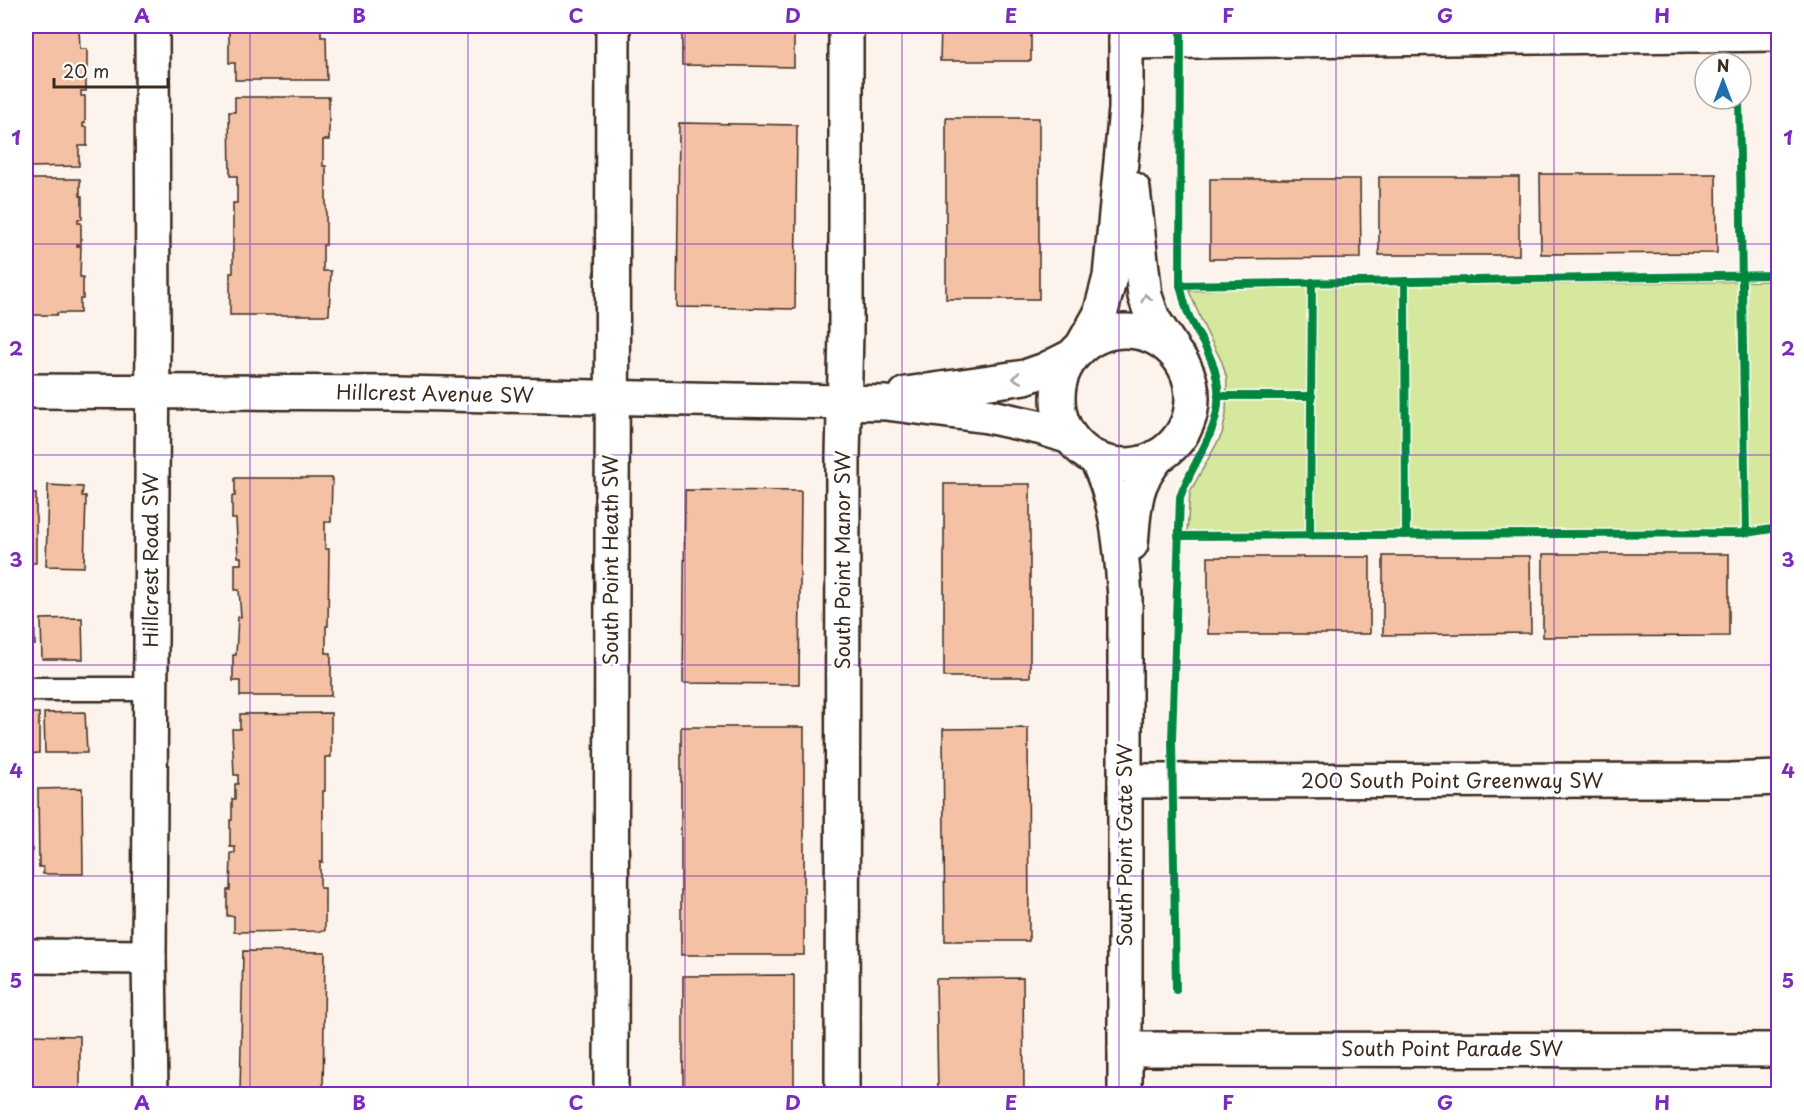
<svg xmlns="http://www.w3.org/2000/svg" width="1804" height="1120" viewBox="0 0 1804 1120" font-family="'Playpen Sans',sans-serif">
	<rect width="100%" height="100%" fill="#fdf3ed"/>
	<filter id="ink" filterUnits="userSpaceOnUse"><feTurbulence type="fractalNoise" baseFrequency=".0167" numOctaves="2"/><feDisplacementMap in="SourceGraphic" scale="12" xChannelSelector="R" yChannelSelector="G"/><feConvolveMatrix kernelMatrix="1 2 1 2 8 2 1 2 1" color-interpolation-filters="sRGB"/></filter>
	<g filter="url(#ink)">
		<polygon fill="#d5e89d" stroke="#88895e" stroke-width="1.5" points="1778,281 1778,525 1740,530 1187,532 1190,492 1222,434 1226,415 1227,379 1222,362 1206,331 1189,291 1249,287"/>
		<g fill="#f4c1a5" stroke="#3b2a1e" stroke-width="1.5">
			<polygon points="229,26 321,26 321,37 326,37 327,80 235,80 235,63 229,63"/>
			<polygon points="682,26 794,26 794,67 682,65"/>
			<polygon points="941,26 1031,26 1031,61 940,61"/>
			<polygon points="26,29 79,29 80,49 87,49 87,68 86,68 86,91 81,91 81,96 85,96 85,123 83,123 83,127 87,127 87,146 79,146 79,166 26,167"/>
			<polygon points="235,97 329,97 329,140 323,140 323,166 326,166 326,245 323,245 323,271 331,271 329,315 230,315 230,273 233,273 233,203 237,203 237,176 230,176 229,112 235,112"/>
			<rect x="946" y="118" width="93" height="181"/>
			<polygon points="679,123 797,125 795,309 677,307"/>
			<polygon points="1540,174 1716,174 1717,253 1541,254"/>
			<rect x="1379" y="177" width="140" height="78"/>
			<polygon points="26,179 80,179 80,196 82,196 82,219 78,219 78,223 81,223 81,244 77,244 77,246 81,246 80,277 83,277 83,299 80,299 80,313 57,313 57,315 27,315 26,313"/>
			<polygon points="1210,179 1360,179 1361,258 1210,259"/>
			<polygon points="235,478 332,478 331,522 325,522 325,549 329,549 328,626 326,626 326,653 331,653 331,696 240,696 240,681 233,681 233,655 236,655 238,617 241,617 239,590 235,590 235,564 241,564 241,557 238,557 236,519 232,519 232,496 235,496"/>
			<rect x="944" y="484" width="86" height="193"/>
			<polygon points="48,485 83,487 82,496 86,496 84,567 46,566"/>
			<polygon points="685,490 801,491 799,684 683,683"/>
			<polygon points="26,493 36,494 36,563 26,563"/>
			<polygon points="1543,554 1729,554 1729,636 1543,637"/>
			<polygon points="1383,556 1530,556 1531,633 1383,635"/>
			<rect x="1208" y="557" width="162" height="77"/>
			<polygon points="26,605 34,605 35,645 26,646"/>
			<polygon points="82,618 83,659 42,659 41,619"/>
			<polygon points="85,712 87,753 45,753 44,713"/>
			<polygon points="26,713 39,713 39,753 26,754"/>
			<polygon points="331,713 331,757 325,757 325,791 323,791 323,862 320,862 320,888 325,888 325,931 234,932 234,916 227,916 227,890 230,890 231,853 235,853 235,847 230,847 230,820 232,820 232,799 235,799 235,784 238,784 238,775 234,775 232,729 240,729 240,714"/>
			<rect x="681" y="727" width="123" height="228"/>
			<polygon points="1028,728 1029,941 945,941 943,729"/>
			<polygon points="82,788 83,874 43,874 43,867 39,867 38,789"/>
			<rect x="26" y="809" width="6" height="74"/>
			<polygon points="243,951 325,952 323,1094 240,1094"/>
			<polygon points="794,975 794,1094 683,1094 683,976"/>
			<polygon points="1023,978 1024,1094 938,1094 936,979"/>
			<polygon points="26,1035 80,1036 80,1094 26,1094"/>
		</g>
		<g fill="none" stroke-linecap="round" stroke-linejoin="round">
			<g stroke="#3b2a1e" stroke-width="27">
				<polyline id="lane" points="26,689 151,689"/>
			</g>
			<g stroke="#3b2a1e" stroke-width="38">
				<g id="street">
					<polyline points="1126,42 1778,34"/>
					<polyline points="1133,189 1145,296 1153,319 1172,348"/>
					<circle cx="1125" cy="398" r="67"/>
					<polyline points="1084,343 1100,315 1110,277 1126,109 1126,26"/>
					<polyline points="26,391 398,393 886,403 987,416 1042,428 1070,437"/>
					<polyline points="906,394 1025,377 1045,370 1071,357"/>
					<path d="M1096,458c22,43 25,91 29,138v498"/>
					<path d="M1131,544c2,-19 2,-41 9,-59 4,-11 11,-20 18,-29"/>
					<polyline points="1125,781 1730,780 1778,778"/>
					<polyline points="26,956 149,957"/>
					<polyline points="1125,1049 1778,1050"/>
					<polyline points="151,1094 149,957 153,332 152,26"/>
					<polyline points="611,1094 613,26"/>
					<polyline points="842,1094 843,456 846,332 846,26"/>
				</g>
			</g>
			<use href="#lane" stroke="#fff" stroke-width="22"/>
			<use href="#street" stroke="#fff" stroke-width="33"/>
			<g stroke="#fff" stroke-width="11">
				<g id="cycleway">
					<polyline points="1739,99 1746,533"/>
					<polyline points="1405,281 1406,535"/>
					<polyline points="1180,285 1778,275"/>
					<polyline points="1218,396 1312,396"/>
					<polyline points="1178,536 1746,533 1778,528"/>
					<polyline points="1310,536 1312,282"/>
					<path d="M1176,990l-4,-250 8,-243c18,-48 53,-79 32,-135 -6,-16 -16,-30 -23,-46 -4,-9 -6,-20 -9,-31l1,-259"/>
				</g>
			</g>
			<use href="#cycleway" stroke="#00873e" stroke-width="8"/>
		</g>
		<defs><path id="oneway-chevron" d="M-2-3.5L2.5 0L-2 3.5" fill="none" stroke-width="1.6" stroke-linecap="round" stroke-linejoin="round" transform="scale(1.5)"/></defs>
		<g stroke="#a79f9a">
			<use href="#oneway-chevron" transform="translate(1146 298) rotate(-104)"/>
			<use href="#oneway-chevron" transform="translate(1017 378) rotate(170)"/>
		</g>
	</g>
	<path fill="none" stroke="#7b2cbf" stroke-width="1.5" stroke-opacity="0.55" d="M250,26v1068M468,26v1068M685,26v1068M902,26v1068M1119,26v1068M1336,26v1068M1554,26v1068M26,244h1752M26,455h1752M26,665h1752M26,876h1752"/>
	<g text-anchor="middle" stroke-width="6" stroke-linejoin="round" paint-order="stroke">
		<g font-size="20" fill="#3b2a1e" stroke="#fff">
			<text transform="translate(435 394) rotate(1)" y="7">Hillcrest Avenue SW</text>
			<text transform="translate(151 560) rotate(-90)" y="7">Hillcrest Road SW</text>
			<text transform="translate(611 560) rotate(-90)" y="7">South Point Heath SW</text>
			<text transform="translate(843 560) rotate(-90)" y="7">South Point Manor SW</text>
			<text x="1452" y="788">200 South Point Greenway SW</text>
			<text transform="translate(1125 845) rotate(-90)" y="7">South Point Gate SW</text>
			<text x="1452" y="1056">South Point Parade SW</text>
		</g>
	</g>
	<rect width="1804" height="1120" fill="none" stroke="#fff" stroke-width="66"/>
	<g transform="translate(1723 81)"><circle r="28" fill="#ffffff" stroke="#b1aaa5" stroke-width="1.5"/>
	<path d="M0-4.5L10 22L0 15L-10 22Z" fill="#1f6fb2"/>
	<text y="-9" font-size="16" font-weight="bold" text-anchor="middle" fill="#3b2a1e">N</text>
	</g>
	<path d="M54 78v9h114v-9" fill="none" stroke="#3b2a1e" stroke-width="3"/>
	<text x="63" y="78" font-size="18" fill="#3b2a1e" stroke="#ffffff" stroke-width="4.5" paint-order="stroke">20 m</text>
	<rect x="33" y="33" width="1738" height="1054" fill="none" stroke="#7b2cbf" stroke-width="2"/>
	<g font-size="20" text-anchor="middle" font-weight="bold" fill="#7b2cbf">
		<text x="142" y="23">A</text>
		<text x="359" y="23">B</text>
		<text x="576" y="23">C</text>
		<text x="793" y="23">D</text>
		<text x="1011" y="23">E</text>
		<text x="1228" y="23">F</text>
		<text x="1445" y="23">G</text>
		<text x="1662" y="23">H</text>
		<text x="16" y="145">1</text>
		<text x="1788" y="145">1</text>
		<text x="16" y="356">2</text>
		<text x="1788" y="356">2</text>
		<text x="16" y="567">3</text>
		<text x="1788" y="567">3</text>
		<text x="16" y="778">4</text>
		<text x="1788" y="778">4</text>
		<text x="16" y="988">5</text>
		<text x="1788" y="988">5</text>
		<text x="142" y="1110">A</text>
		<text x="359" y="1110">B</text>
		<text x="576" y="1110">C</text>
		<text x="793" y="1110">D</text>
		<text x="1011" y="1110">E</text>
		<text x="1228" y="1110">F</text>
		<text x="1445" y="1110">G</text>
		<text x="1662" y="1110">H</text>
	</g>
</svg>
